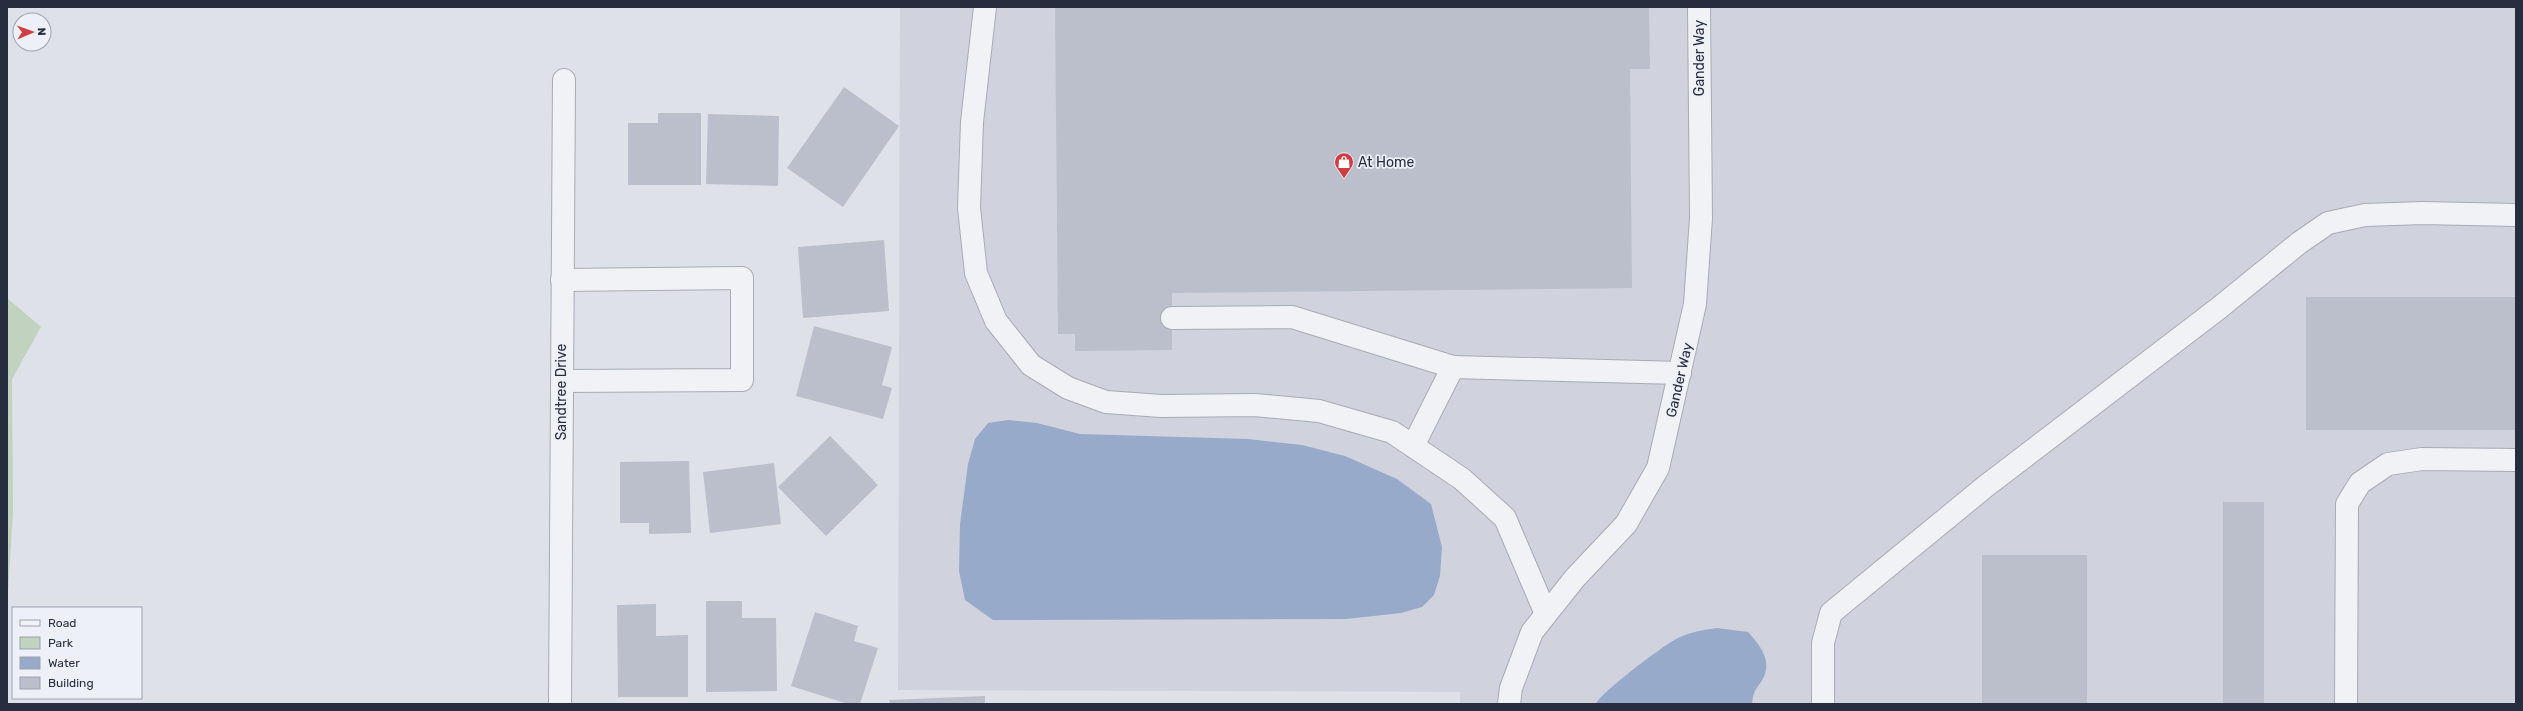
<svg xmlns="http://www.w3.org/2000/svg" width="2523" height="711" viewBox="0 0 2523 711" font-family="Rubik,sans-serif">
	<rect width="100%" height="100%" fill="#dee1e8"/>
	<polygon fill="#d0d3dd" points="900,7 2516,7 2516,704 1460,704 1460,692 898,690"/>
	<polygon fill="#c1d2bf" points="7,298 41,327 12,379 13,512 7,608"/>
	<g fill="#97aaca">
		<polygon points="1008,420 1037,423 1080,434 1248,439 1302,445 1345,456 1397,479 1431,504 1442,547 1440,576 1434,595 1422,607 1401,613 1346,619 993,620 965,600 959,571 960,524 968,464 975,439 988,423"/>
		<path d="M1717,628l31,4c13,14 26,31 13,50 -6,8 -8,11 -9,22h-156c3,-10 69,-60 82,-66 12,-6 25,-8 39,-10z"/>
	</g>
	<g fill="#bbbfcb">
		<polygon points="1055,7 1649,7 1650,69 1630,69 1632,288 1172,293 1172,350 1075,351 1075,334 1058,334"/>
		<polygon points="844,87 899,126 843,207 787,168"/>
		<polygon points="658,113 701,113 701,185 628,185 628,123 658,123"/>
		<polygon points="708,114 779,116 778,186 706,184"/>
		<polygon points="884,240 889,311 803,318 798,247"/>
		<rect x="2306" y="297" width="210" height="133"/>
		<polygon points="814,326 892,347 882,385 892,388 883,419 796,396"/>
		<polygon points="830,436 878,485 826,536 778,487"/>
		<polygon points="689,461 691,533 649,534 649,523 620,523 620,462"/>
		<polygon points="774,463 781,524 710,533 703,472"/>
		<rect x="2223" y="502" width="41" height="202"/>
		<rect x="1982" y="555" width="105" height="149"/>
		<polygon points="706,601 742,601 742,618 776,618 777,691 706,692"/>
		<polygon points="656,604 656,636 688,635 688,697 618,697 617,605"/>
		<polygon points="815,612 858,626 854,641 878,648 860,704 848,704 791,686"/>
		<polygon points="985,696 985,704 890,704 889,700"/>
	</g>
	<g fill="none" stroke-linecap="round" stroke-linejoin="round">
		<g stroke="#a7abb5" stroke-width="24">
			<g id="minor">
				<polyline points="985,7 972,122 969,208 976,273 996,321 1031,365 1068,388 1106,402 1161,406 1255,405 1319,411 1392,432 1462,479 1505,518 1546,614"/>
				<polyline points="1172,318 1292,317 1453,367"/>
				<polyline points="562,381 742,380 742,278 562,280"/>
				<polyline points="1413,446 1453,367 1680,373"/>
				<polyline points="560,704 564,80"/>
				<polyline points="1509,704 1511,688 1532,632 1575,578 1626,524 1658,468 1695,304 1701,218 1699,7"/>
				<polyline points="1823,704 1823,643 1831,613 1986,486 2219,308 2299,243 2328,223 2365,215 2422,213 2516,215"/>
				<polyline points="2346,704 2347,504 2360,483 2388,464 2422,459 2516,460"/>
			</g>
		</g>
		<use href="#minor" stroke="#f1f2f6" stroke-width="22"/>
	</g>
	<defs>
		<g id="shop-pin" transform="scale(1)"><path d="M0 17L-7.5 6A9.5 9.5 0 1 1 7.5 6Z" fill="#d23d43" stroke="#edf0f6"/><path d="M-5-2.5h2.3a2.7 3.5 0 0 1 5.4 0H5L5.5 6h-11ZM-1.5-2.5h3a1.5 2.3 0 0 0-3 0Z" fill="#fff"/></g>
	</defs>
	<g fill-rule="evenodd">
		<use href="#shop-pin" x="1344" y="162"/>
	</g>
	<g text-anchor="middle" stroke-width="3.5" stroke-linejoin="round" paint-order="stroke">
		<g font-size="14" fill="#262d3f" stroke="#edf0f6">
			<text transform="translate(1699 58) rotate(-90)" y="5">Gander Way</text>
			<text transform="translate(1679 380) rotate(-77)" y="5">Gander Way</text>
			<text transform="translate(561 392) rotate(-90)" y="5">Sandtree Drive</text>
		</g>
		<g font-size="14" fill="#262d3f" stroke="#edf0f6" text-anchor="start">
			<text x="1358" y="167">At Home</text>
		</g>
	</g>
	<rect width="2523" height="711" fill="none" stroke="#262d3f" stroke-width="16"/>
	<rect x="12" y="607" width="130" height="92" fill="#edf0f6" stroke="#9da2ad"/>
	<rect x="20" y="620" width="20" height="6" fill="#f1f2f6" stroke="#9da2ad"/>
	<text x="48" y="627" font-size="12" fill="#262d3f">Road</text>
	<rect x="20" y="637" width="20" height="12" fill="#c1d2bf" stroke="#9da2ad"/>
	<text x="48" y="647" font-size="12" fill="#262d3f">Park</text>
	<rect x="20" y="657" width="20" height="12" fill="#97aaca" stroke="#9da2ad"/>
	<text x="48" y="667" font-size="12" fill="#262d3f">Water</text>
	<rect x="20" y="677" width="20" height="12" fill="#bbbfcb" stroke="#9da2ad"/>
	<text x="48" y="687" font-size="12" fill="#262d3f">Building</text>
	<g transform="translate(32 32) rotate(88)"><circle r="19" fill="#edf0f6" stroke="#9da2ad"/>
	<path d="M0-3L7 15L0 10L-7 15Z" fill="#d23d43"/>
	<text y="-6" font-size="11" font-weight="bold" text-anchor="middle" fill="#262d3f">N</text>
	</g>
</svg>
